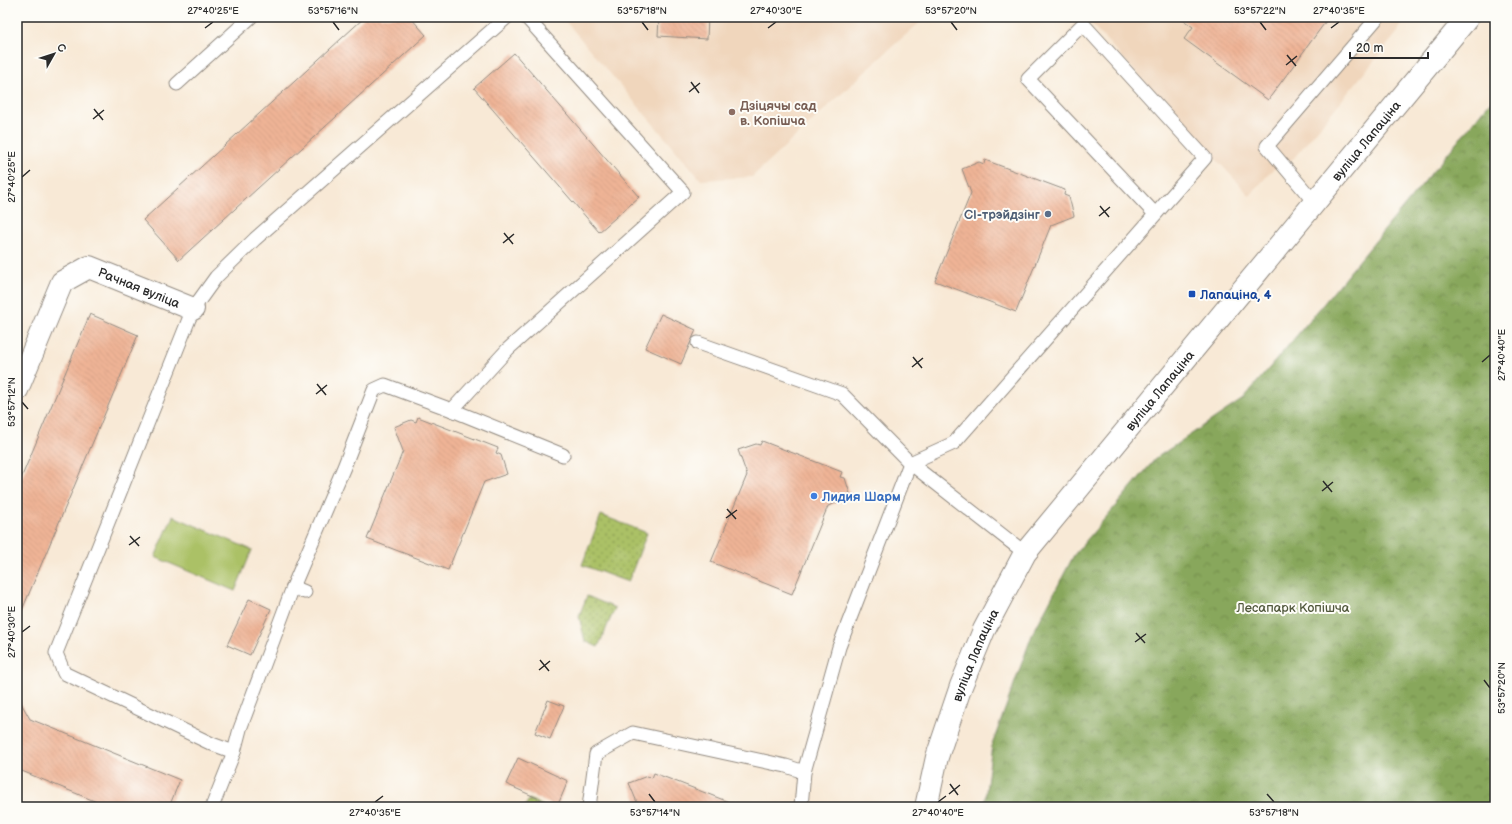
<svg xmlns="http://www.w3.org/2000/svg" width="1512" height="824" viewBox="0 0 1512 824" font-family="'Balsamiq Sans',sans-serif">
	<defs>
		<pattern id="forest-crowns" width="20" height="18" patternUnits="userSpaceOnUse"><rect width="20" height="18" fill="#88a75b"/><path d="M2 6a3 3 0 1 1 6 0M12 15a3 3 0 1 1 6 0" fill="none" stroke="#6f884b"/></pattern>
		<pattern id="park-dots" width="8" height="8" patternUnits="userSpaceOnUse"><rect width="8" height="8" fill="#abc166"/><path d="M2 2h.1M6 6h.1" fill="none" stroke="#8b9d54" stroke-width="1.8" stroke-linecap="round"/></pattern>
		<pattern id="building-back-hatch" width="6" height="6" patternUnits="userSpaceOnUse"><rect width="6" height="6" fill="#efb496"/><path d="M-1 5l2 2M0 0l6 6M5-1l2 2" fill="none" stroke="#cd9b81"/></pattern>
	</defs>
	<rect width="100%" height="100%" fill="#fdfcf7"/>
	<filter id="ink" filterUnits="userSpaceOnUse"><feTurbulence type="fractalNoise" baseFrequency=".025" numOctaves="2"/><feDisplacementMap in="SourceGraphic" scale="8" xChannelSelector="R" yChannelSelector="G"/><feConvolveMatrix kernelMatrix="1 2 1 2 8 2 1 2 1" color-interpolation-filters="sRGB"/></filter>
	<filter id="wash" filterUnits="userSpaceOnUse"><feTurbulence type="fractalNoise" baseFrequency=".012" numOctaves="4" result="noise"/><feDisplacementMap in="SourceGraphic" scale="16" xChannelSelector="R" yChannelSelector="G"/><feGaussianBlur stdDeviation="0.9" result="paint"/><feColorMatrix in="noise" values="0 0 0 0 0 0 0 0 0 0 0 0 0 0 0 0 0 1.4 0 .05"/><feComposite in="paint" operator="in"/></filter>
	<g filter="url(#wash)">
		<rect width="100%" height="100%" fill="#f8e9d6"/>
		<g fill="#f0d6bc">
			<polygon points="562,17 926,17 893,46 752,177 701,180"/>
			<polygon points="1085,17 1404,17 1398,32 1294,158 1272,170 1250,196"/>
		</g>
		<polygon fill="#abc166" stroke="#6b7648" points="173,516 252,550 235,591 155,557"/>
		<polygon fill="url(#forest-crowns)" stroke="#5a6943" points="1495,99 1495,807 984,807 992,745 1032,635 1074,555 1156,458 1243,399 1320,308 1491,101"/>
		<g fill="url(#park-dots)" stroke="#6b7648">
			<polygon points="601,515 647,533 628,582 582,565"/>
			<polygon points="587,596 615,608 598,647 585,641 579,616"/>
			<polygon points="529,799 545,807 525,807"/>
		</g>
		<g id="blocks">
			<g fill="url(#building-back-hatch)">
				<polygon points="365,17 410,17 426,35 179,260 143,220"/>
				<polygon points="659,17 708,17 707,39 658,36"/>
				<polygon points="1179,17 1329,17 1268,100 1184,39 1193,27"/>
				<polygon points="514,53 639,197 599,232 474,88"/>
				<polygon points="985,160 1065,190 1064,195 1069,197 1074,216 1051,225 1016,312 935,281 971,193 962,169 979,162 984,164"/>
				<polygon points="90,314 138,335 17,622 17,488"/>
				<polygon points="661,314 696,330 681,364 645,348"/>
				<polygon points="418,417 498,448 496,453 501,455 507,474 484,482 448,570 367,539 403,451 394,427 411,420 416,422"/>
				<polygon points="762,441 842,472 840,477 845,478 851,497 828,506 792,594 711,562 747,475 738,450 756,444 760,445"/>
				<polygon points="249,599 271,609 250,655 227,645"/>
				<polygon points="17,696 30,719 180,780 169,807 109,807 17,769"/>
				<polygon points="548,700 564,706 550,739 535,733"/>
				<polygon points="518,758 568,781 557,807 506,784"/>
				<polygon points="654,773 734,804 733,807 639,807 629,783 647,776 652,778"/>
			</g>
		</g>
	</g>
	<g filter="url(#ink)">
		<use href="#blocks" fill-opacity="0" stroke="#928a80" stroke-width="1"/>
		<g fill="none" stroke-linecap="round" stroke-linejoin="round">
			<g stroke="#928a80" stroke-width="15">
				<g id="service">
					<polyline points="177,84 251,17"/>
					<polyline points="1315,203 1267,146 1378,17"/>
					<polyline points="698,343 842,394 910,463 1025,553"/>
					<polyline points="452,410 508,349 683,192 526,17"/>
					<polyline points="293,587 305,592"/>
					<polyline points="234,752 212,744 64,673 56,653 193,309 216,277 255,239 507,17"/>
					<polyline points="212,807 234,752 240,729 293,587 344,467 374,390 385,385 452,410 563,455"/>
					<polyline points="589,807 596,754 633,733 786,766 804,772"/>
					<polyline points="801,807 804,772 839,647 910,463 954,443 1205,158 1083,24 1028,79 1155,214"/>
				</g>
			</g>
			<g stroke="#928a80" stroke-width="24">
				<g id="minor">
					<path id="s1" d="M17,390l45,-108 27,-15 104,42"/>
				</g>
			</g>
			<g stroke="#928a80" stroke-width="24">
				<g id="secondary">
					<path id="s2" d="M926,807l11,-50 24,-71 23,-56 41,-77 443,-536"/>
				</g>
			</g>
			<use href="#service" stroke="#fff" stroke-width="13"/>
			<use href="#minor" stroke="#fff" stroke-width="22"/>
			<use href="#secondary" stroke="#fff" stroke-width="22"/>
		</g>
	</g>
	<path fill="none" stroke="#2b2b2b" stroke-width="1.5" d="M333,22l6,8M642,22l6,8M951,22l6,8M1260,22l6,8M205,28l8,-6M768,28l8,-6M1331,28l8,-6M1287,55l9,11M1286,65l11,-9M691,82l8,11M689,92l11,-9M94,109l9,11M93,119l11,-9M22,177l8,-7M1100,206l9,11M1099,216l11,-9M504,233l9,11M503,243l11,-9M913,357l9,11M1482,362l8,-7M912,367l11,-9M317,384l9,11M316,394l11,-9M22,402l6,7M1323,481l9,11M1322,491l11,-9M727,509l9,10M726,518l11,-8M130,536l9,10M129,545l11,-8M22,632l8,-6M1136,633l9,10M1135,642l11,-8M540,660l9,11M539,670l11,-9M1484,680l6,8M950,784l8,11M649,794l6,8M949,794l11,-9M1267,794l7,8M375,802l8,-6M938,802l8,-6"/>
	<circle fill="#8d6e63" stroke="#fdfcf7" stroke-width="1.5" cx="732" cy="112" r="4"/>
	<circle fill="#5c6f8a" stroke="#fdfcf7" stroke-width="1.5" cx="1048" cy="214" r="4"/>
	<rect fill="#1a4fb4" stroke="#fdfcf7" stroke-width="1.5" x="1188" y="290" width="8" height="8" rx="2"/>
	<circle fill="#3f7fe0" stroke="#fdfcf7" stroke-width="1.5" cx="814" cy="496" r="4"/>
	<g text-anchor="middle" stroke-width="4" stroke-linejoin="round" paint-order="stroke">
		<g font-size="13" font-weight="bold" fill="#785e54" stroke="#fdfcf7" text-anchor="start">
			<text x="740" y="110">Дзіцячы сад<tspan x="740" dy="15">в. Копішча</tspan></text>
		</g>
		<g font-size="13" fill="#2b2b2b" stroke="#fdfcf7">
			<text dy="5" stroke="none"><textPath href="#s2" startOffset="809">вуліца Лапаціна</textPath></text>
			<text dy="5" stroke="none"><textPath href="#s1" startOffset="202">Рачная вуліца</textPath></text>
			<text dy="5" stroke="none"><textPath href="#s2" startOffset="485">вуліца Лапаціна</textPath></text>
			<text dy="5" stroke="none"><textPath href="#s2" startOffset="160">вуліца Лапаціна</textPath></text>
		</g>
		<g font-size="13" font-weight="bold" fill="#4e5e75" stroke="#fdfcf7" text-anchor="end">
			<text x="1040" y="219">СІ-трэйдзінг</text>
		</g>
		<g font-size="13" font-weight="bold" fill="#164399" stroke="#fdfcf7" text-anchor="start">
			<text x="1200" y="299">Лапаціна, 4</text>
		</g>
		<g font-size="13" font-weight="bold" fill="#366cbe" stroke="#fdfcf7" text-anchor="start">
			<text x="822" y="501">Лидия Шарм</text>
		</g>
		<g font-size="13" fill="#51583d" stroke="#fdfcf7">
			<text x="1293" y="612">Лесапарк Копішча</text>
		</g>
	</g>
	<rect width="1512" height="824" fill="none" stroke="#fdfcf7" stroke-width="44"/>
	<g transform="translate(54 54) rotate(51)" stroke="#fdfcf7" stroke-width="3" paint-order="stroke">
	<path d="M0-3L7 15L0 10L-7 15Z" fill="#2b2b2b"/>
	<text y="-6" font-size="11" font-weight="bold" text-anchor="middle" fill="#2b2b2b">С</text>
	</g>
	<path d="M1350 52v6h78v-6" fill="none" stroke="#2b2b2b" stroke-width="2"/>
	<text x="1356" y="52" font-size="12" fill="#2b2b2b" stroke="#fdfcf7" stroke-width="3" paint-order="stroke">20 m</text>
	<rect x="22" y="22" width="1468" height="780" fill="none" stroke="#2b2b2b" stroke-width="1.5"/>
	<g font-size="10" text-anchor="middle" fill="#2b2b2b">
		<text x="213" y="14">27°40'25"E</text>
		<text x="333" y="14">53°57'16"N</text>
		<text x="642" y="14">53°57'18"N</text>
		<text x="776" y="14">27°40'30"E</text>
		<text x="951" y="14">53°57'20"N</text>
		<text x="1260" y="14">53°57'22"N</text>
		<text x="1339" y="14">27°40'35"E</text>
		<text transform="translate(11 177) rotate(-90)" y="4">27°40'25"E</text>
		<text transform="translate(1501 355) rotate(-90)" y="4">27°40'40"E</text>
		<text transform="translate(11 402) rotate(-90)" y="4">53°57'12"N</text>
		<text transform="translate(11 632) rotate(-90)" y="4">27°40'30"E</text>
		<text transform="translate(1501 688) rotate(-90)" y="4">53°57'20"N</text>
		<text x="375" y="816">27°40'35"E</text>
		<text x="655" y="816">53°57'14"N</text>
		<text x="938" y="816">27°40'40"E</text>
		<text x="1274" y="816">53°57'18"N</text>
	</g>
</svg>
